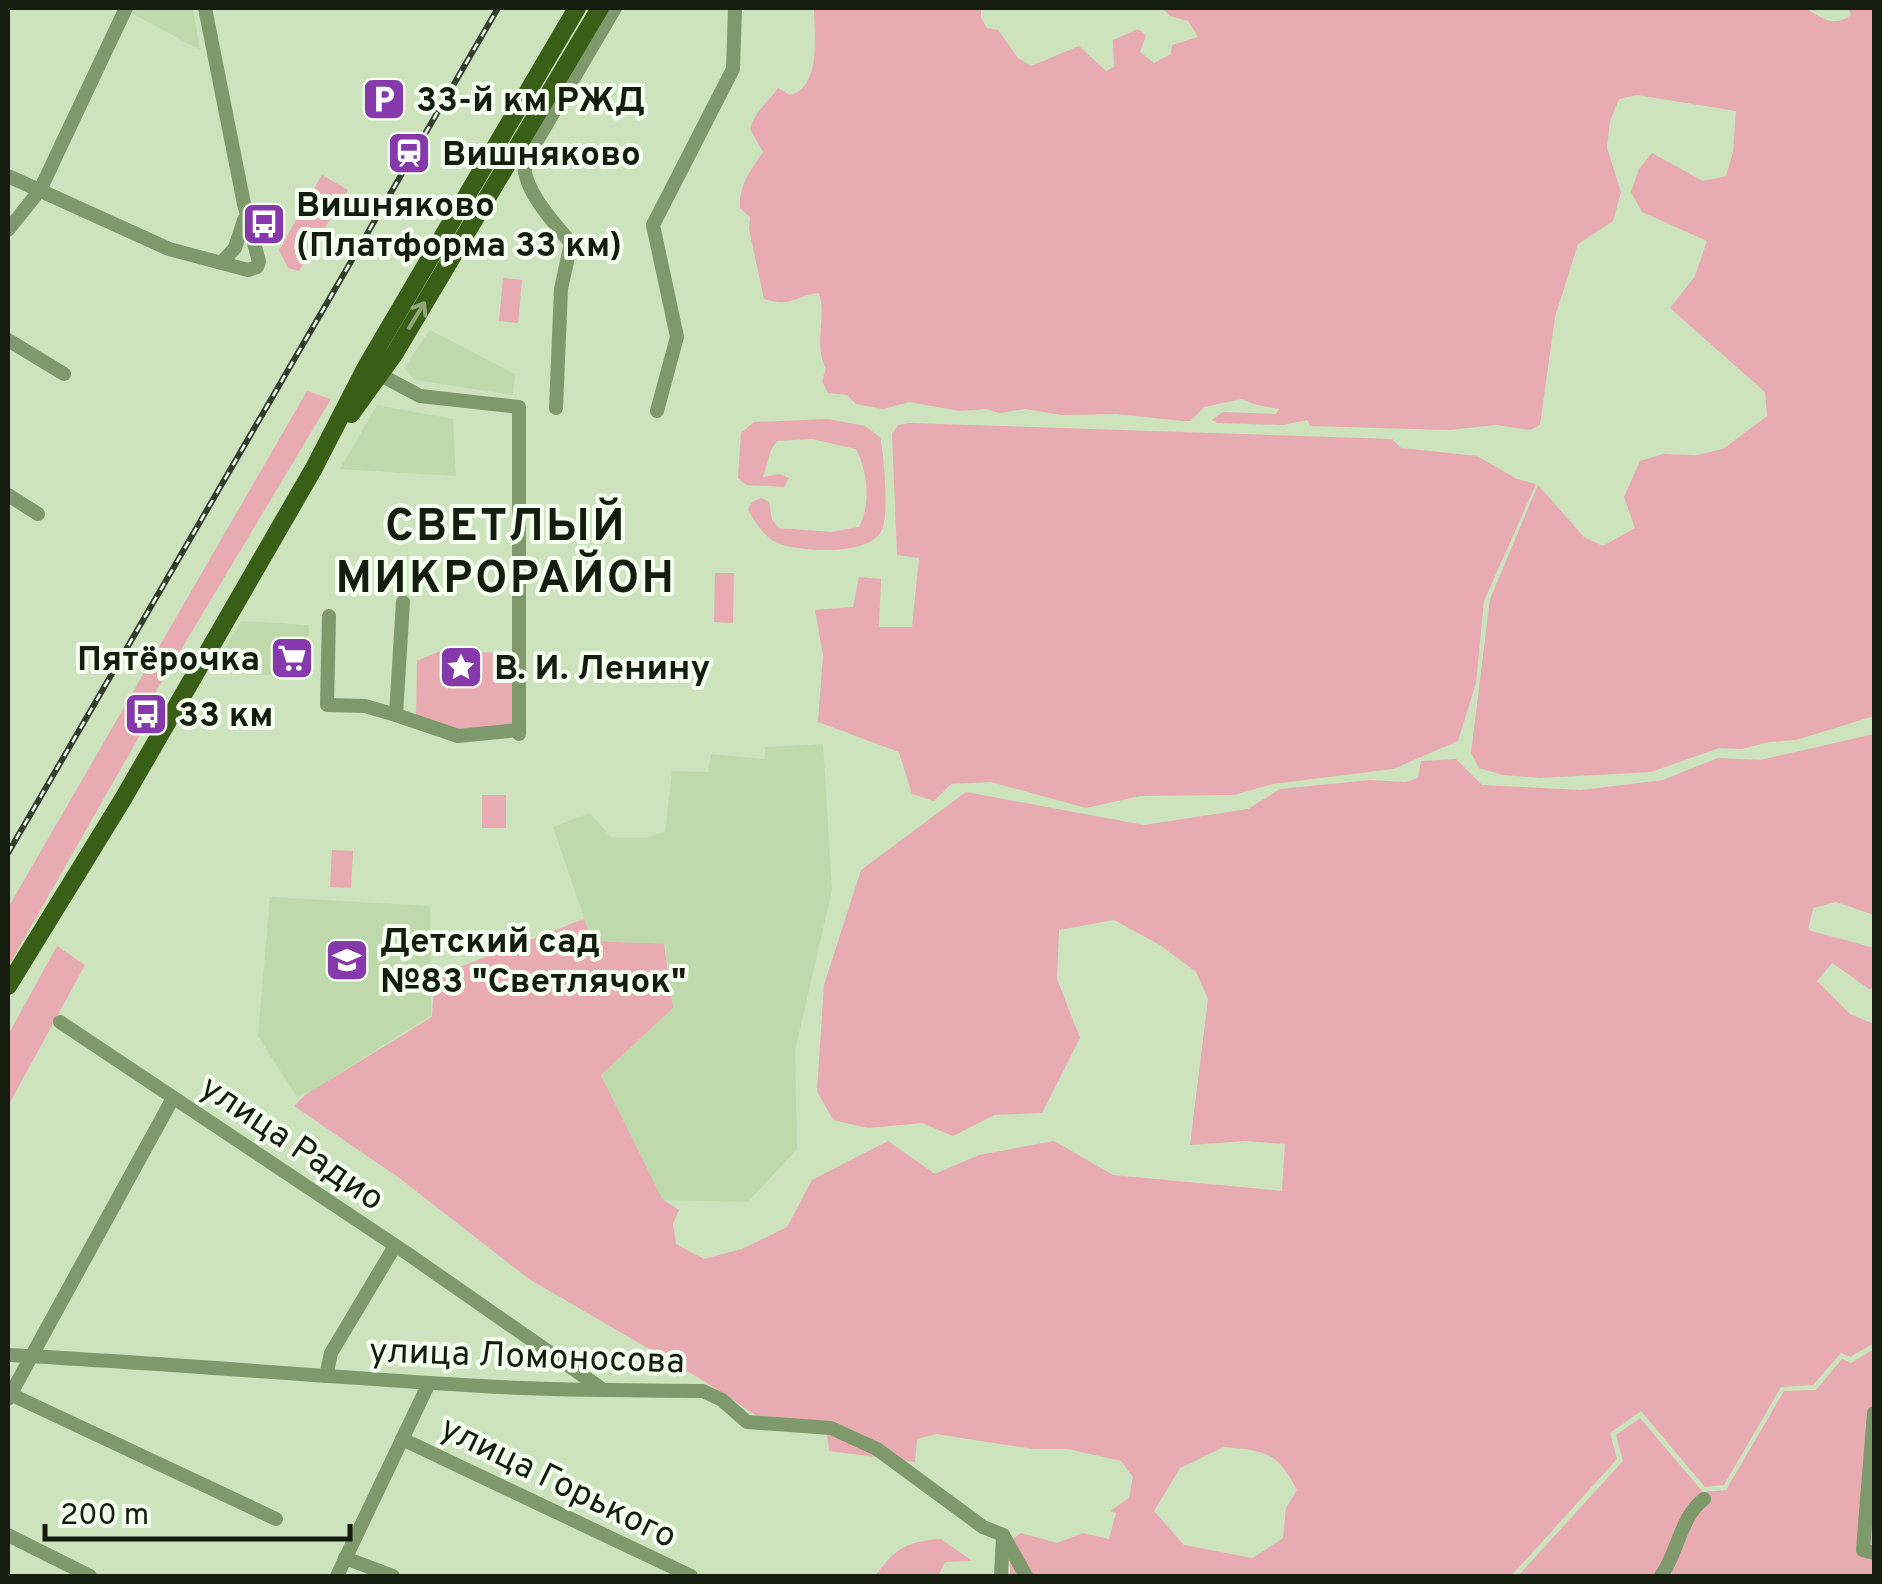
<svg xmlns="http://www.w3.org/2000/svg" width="1882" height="1584" viewBox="0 0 1882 1584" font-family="Overpass,sans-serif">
	<rect width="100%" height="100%" fill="#cce3bd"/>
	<g fill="#bed9ac">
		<polygon points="130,8 193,8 200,50 128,11"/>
		<polygon points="430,330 515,374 513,395 415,380 404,368"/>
		<polygon points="377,405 453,419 456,476 340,469"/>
		<polygon points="241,621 309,625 307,677 210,673"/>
		<polygon points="823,744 832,890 795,1051 797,1149 748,1202 662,1200 601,1075 673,1008 665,945 592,941 553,827 590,813 611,837 649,837 665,832 672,771 708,772 711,754 765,759 765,747"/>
		<polygon points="270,897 430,906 431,1015 310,1092 297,1097 258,1036"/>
	</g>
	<g fill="#e8abb1" fill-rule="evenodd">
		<path d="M814,8h167v10l6,10 11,2 20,28 13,8 48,-20 27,25 8,-4 -1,-27 25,-11 8,6 -6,17 14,11 17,-9 1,-9 26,-8 -10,-16 -18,-5 -8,-8h643c17,10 28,20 46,7l-3,-7h26v708l-78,24 -27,2 -27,7 -23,-1 -68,24 -111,6 -37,-3 -24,-7 -8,-15 19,-154 48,-114 46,52 19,9 32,-18 -11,-31 16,-36 23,-7 34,1 26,-6 44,-33 -2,-24 -95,-84 25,-32 12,-35 -65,-29 -11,-20 8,-23 13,-16 51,28 23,-5 7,-24 3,-41 -99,-16 -18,4 -9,22 -3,27 14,44 -8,29 -35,23 -23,73 -15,108 -10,5 -34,-5 -47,5 -139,-4 -3,-6 -24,5 -66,-2 -5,-3 11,-8 53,2 3,-5 -26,-5 -11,-5 -38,8 -14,14h-7l-67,-7 -54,1 -37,-6 -26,4 -13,-4 -26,2 -51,-9 -26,7 -27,-5 -9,-9 -19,-2 -6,-12 4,-13c-13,-22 1,-51 -7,-75 -24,2 -25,15 -55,6l-15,-70 1,-12 -10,-9c-2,-22 11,-38 23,-56l-13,-23c4,-16 18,-27 28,-41l12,7c32,-8 24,-61 24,-87z"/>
		<polygon points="322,175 348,190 299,271 288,268 279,250"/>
		<polygon points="503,278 522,280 518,323 499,321"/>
		<polygon points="307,391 331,399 137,723 144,728 8,967 8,908"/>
		<path d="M828,419l37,7 15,11c4,17 9,78 2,93 -12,26 -79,22 -102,14 -16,-6 -23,-20 -32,-34l4,-8 9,-4 8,4 3,18 7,8 52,4 28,-5c12,-23 9,-54 -3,-78l-44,-10 -35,2 -6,9 -8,27 17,-3 9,4 -5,9 -38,-2 -8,-7 3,-45 13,-11z"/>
		<polygon points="910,423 1392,439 1401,448 1477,456 1517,479 1536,484 1484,601 1476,683 1458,741 1393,769 1273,784 1234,795 1140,796 1086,808 991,782 951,784 934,801 912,794 899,752 818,722 823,655 815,610 853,607 859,577 881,579 879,627 912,627 919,558 897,555 892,434 898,425"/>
		<polygon points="715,573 734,573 733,623 714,622"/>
		<polygon points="463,651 499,653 516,663 516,725 473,732 416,720 417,661 438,652"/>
		<path d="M1874,734v181l-38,-13 -23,6 -5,22 66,18v40l-5,1 -37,-26 -15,18 33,33 24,10v319l-24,14 -9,-4 -28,32 -32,2 -57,98 -19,2 -64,-76 -31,22 7,26 -106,117h-501v-35l11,-8 36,10 26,-10 26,6 7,-26 -6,-2 19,-13 4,-21 -12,-16 -53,-12h-35l-97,-15 -19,5 -2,23 -86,-11 -2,-18 -52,-5 -71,-47 -175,-102 -131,-102 -104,-71 11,-11 127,-78 2,-40 150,-58 8,22 72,3 9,64 -72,67 61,124 17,11 -6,14 3,20 28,15 38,-10 45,-22 25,-47 76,-39 47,33 44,-19 75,-14 59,34 169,16 3,-47 -40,-3 -55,4 18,-146 -12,-27 -36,-27 -46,-25 -55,10 -2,49 23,59 -38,75 -48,2 -41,21 -31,-13 -54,5 -35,-8 -16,-29 7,-106 37,-115 105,-78 178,33 104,-16 32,-20 90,-9 36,2 12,-4 3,-17 35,-2 26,26 99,5 82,-10 55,-22 42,2zM1224,1447c41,4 52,3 73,43l-11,18 -3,30 -30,20 -69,-13 -30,-34 26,-43z"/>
		<rect x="482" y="795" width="24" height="33"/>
		<polygon points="332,850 353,851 351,888 330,887"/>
		<polygon points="57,946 85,965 8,1106 8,1035"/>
		<polygon points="1874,1349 1874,1576 1518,1576 1623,1461 1616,1435 1640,1418 1703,1492 1726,1490 1784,1391 1816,1390 1842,1359 1851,1363"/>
		<path d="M941,1539l31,22 -27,1 -7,14h-63c21,-28 30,-34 66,-37z"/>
	</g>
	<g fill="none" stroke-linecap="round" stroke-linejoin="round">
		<g stroke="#7e996c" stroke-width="14">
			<polyline points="8,176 169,249 248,270 257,267 259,262 244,204 205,8"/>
			<polyline points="8,230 40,190 126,8"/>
			<polyline points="222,262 235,248 244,220"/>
			<polyline points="8,340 64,374"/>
			<polyline points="373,371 420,396 519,407 519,734"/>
			<path d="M556,408l5,-119 10,-46c-16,-19 -51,-56 -46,-82l90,-153"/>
			<polyline points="657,411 677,337 653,225 733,69 735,8"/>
			<polyline points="8,495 38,514"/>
			<polyline points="329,616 327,705 365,706 396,715 403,602"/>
			<polyline points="396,715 458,736 519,730"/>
			<polyline points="60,1022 408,1254 602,1389"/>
			<path d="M8,1355c158,8 315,22 473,31 74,5 148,4 222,5l19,9 25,22 84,6 46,21 106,78 20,8"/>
			<polyline points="326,1376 331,1353 395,1246"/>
			<polyline points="10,1394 276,1519"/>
			<polyline points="8,1399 173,1098"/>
			<polyline points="1874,1413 1863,1550 1874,1553"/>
			<polyline points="402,1439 691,1576"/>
			<polyline points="8,1535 90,1576"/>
			<polyline points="1003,1535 1026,1576"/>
			<polyline points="345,1558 393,1576"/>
			<polyline points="337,1576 429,1383"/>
			<polyline points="1001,1576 1003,1536"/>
			<path d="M1661,1576c17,-23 19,-59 43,-77"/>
		</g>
		<g stroke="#395e16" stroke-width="18">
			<polyline points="351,414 395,353 600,8"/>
			<polyline points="8,986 123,799 314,468 366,367 577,8"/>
		</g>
		<g stroke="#333e2c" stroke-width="6">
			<polyline id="rail" points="8,853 498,8"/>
		</g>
		<use href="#rail" stroke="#f5ffef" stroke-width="2.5" stroke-dasharray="8" stroke-linecap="butt"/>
	</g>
	<defs><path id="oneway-shaft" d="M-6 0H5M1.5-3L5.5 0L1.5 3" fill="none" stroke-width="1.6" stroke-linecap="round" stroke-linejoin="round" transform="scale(2.5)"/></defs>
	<use stroke="#8ea678" href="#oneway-shaft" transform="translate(417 315) rotate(-59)"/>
	<defs>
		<g id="parking-square" transform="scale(2.25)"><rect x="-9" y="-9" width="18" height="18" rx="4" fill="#8539aa" stroke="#f5ffef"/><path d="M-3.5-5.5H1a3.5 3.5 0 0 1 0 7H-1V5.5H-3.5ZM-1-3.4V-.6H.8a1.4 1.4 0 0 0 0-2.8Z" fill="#fff"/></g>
		<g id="station-square" transform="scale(2.25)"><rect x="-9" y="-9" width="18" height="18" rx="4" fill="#8539aa" stroke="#f5ffef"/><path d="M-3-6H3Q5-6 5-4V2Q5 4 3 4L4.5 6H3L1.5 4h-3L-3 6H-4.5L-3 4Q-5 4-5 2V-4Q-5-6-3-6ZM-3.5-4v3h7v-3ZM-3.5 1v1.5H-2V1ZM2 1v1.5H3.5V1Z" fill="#fff"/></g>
		<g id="bus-square" transform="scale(2.25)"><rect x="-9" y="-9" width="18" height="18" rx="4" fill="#8539aa" stroke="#f5ffef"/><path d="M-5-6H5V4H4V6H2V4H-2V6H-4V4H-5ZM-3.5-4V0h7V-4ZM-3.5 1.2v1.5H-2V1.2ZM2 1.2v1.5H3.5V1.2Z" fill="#fff"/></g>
		<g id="supermarket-square" transform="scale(2.25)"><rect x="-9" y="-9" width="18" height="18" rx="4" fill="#8539aa" stroke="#f5ffef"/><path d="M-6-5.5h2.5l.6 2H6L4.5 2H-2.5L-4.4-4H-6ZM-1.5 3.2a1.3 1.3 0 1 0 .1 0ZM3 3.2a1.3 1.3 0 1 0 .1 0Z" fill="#fff"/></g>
		<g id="sight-square" transform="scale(2.25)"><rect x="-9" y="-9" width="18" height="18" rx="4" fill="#8539aa" stroke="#f5ffef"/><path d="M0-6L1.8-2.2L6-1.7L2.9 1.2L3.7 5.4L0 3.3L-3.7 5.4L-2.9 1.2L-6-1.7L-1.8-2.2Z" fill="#fff"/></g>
		<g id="school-square" transform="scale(2.25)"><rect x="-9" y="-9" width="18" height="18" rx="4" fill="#8539aa" stroke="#f5ffef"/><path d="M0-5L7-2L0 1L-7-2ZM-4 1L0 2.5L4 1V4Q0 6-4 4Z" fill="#fff"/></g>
	</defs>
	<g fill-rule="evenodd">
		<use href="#parking-square" x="384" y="99"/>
		<use href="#station-square" x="409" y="153"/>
		<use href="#bus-square" x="264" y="224"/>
		<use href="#supermarket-square" x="292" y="658"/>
		<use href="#sight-square" x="461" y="667"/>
		<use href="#bus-square" x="146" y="714"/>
		<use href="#school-square" x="347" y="960"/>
	</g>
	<g text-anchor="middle" stroke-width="8" stroke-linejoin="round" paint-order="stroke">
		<g font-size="35" font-weight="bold" fill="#141c0e" stroke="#f5ffef" text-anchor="start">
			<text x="416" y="111">33-й км РЖД</text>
			<text x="442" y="165">Вишняково</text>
			<text x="296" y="216">Вишняково<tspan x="296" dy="40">(Платформа 33 км)</tspan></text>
			<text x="260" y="670" text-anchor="end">Пятёрочка</text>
			<text x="494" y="679">В. И. Ленину</text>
			<text x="178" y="726">33 км</text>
			<text x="380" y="952">Детский сад<tspan x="380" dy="40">№83 "Светлячок"</tspan></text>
		</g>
		<g font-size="35" fill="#141c0e" stroke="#f5ffef">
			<text transform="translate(293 1142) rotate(34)" y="12">улица Радио</text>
			<text transform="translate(527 1355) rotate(2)" y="12">улица Ломоносова</text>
			<text transform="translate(559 1481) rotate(26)" y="12">улица Горького</text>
		</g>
		<g font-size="45" font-weight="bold" letter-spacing="2.5" fill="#141c0e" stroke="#f5ffef">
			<text x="506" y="540">СВЕТЛЫЙ<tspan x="506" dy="52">МИКРОРАЙОН</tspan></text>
		</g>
	</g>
	<rect width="1882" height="1584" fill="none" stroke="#141c0e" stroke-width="20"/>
	<path d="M45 1524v15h305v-15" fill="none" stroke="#141c0e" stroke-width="5"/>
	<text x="60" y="1524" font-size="30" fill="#141c0e" stroke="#f5ffef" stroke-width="8" paint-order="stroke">200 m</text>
</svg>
